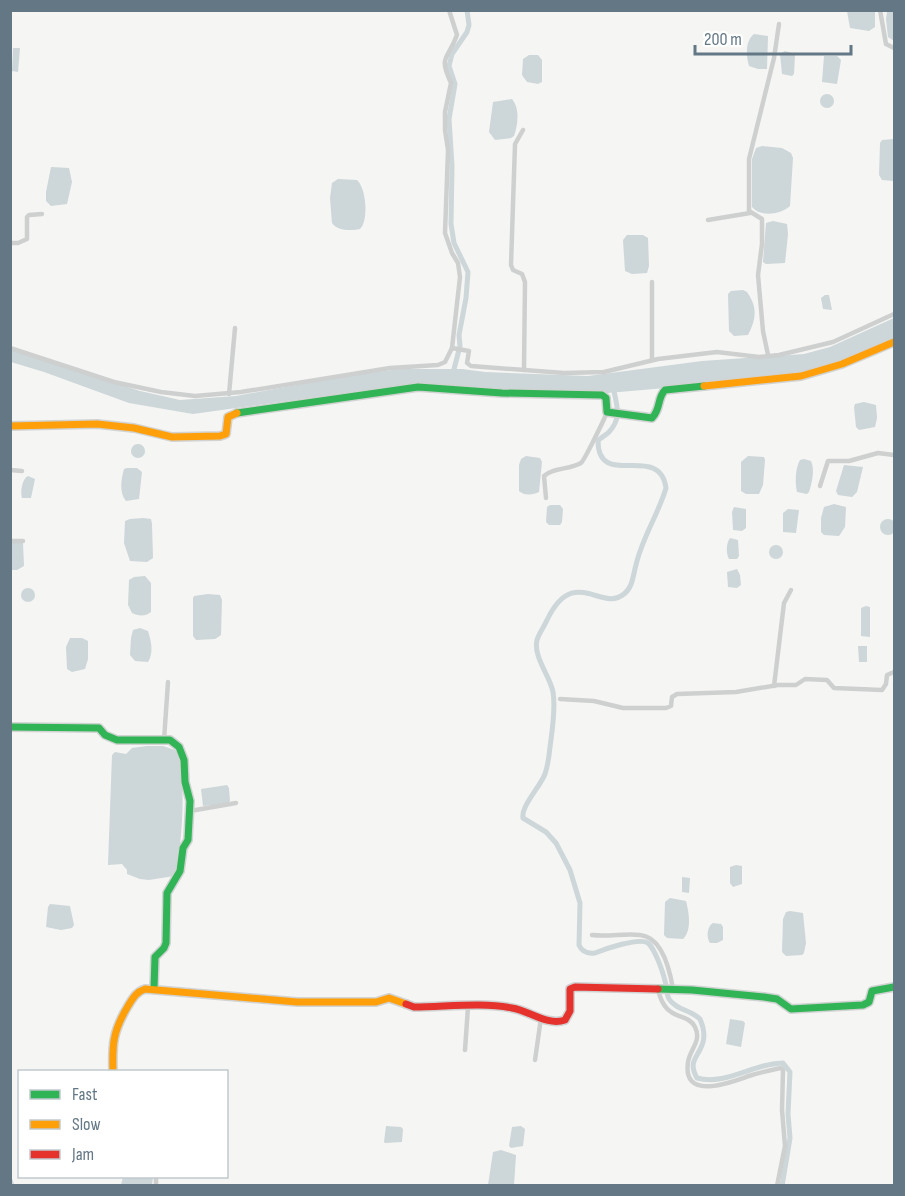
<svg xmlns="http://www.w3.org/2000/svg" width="905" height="1196" viewBox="0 0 905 1196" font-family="'Sofia Sans Condensed',sans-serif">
	<rect width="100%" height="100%" fill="#f5f5f3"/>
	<g fill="#cdd6d8">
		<polygon points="847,11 875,11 875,27 869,31 850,28"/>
		<polygon points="894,11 894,41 888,37 886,19 887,12"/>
		<path d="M754,34l14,2 -1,33h-9l-9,-3c-3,-10 -4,-25 5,-32z"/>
		<polygon points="13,48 20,48 18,72 12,71"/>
		<polygon points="785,51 795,54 794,74 792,76 782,74 780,54"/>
		<polygon points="529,55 538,55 542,60 542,82 538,84 527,82 522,75 523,59"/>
		<polygon points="824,56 837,56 841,60 837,84 822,82"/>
		<circle cx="827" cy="101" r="7"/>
		<path d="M512,99c8,10 6,25 2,37l-3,2 -16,2 -6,-8 4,-30z"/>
		<polygon points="894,139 894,181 882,180 879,175 880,143 882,140"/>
		<path d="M762,146l20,2 9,5 2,5 -3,48c-10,9 -30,11 -38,1v-48l4,-11z"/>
		<polygon points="51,167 69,168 72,182 67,204 51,206 46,201 46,192"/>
		<path d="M338,179l19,1c9,8 12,40 3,49 -9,2 -23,2 -28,-6l-2,-25 2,-15z"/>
		<polygon points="773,221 787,224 788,234 785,263 766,264 763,262 766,223"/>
		<polygon points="627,235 643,235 648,238 649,266 647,273 632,274 625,271 623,240"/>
		<path d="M743,290l4,2c11,16 9,27 1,43l-14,1 -5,-5 -1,-37 3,-3z"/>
		<polygon points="825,295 829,295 832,310 823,309 821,298"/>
		<polygon points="894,318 894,338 835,366 782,378 596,394 409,384 193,414 129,403 44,372 11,362 10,349 140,391 180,400 236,396 351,375 401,369 462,369 485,372 588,376 702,361 804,354 830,347"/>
		<polygon points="864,402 876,405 877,418 875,427 859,430 856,427 854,407 855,404"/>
		<circle cx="138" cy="451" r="7"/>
		<path d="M526,456l14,2 2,4 -3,30c-6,3 -15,4 -20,-1v-26l2,-6z"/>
		<polygon points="748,456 764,457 765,460 763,485 759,494 746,494 741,491 741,462"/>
		<path d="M804,459l7,2c4,9 1,21 -2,31l-2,2 -10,-2c-2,-9 -2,-23 3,-32z"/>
		<polygon points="844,465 863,467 857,492 852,497 838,495 836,491"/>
		<path d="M127,468h10l5,4 -3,27 -13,2c-7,-8 -5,-22 -2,-32z"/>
		<path d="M28,476l7,3 -4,19h-9c-2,-6 0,-19 6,-22z"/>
		<polygon points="834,504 846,507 845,527 839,536 824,535 821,532 821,518 824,507"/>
		<polygon points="550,505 560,505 563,509 562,522 560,525 549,525 546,522 547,507"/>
		<polygon points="734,507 746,509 746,528 742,531 733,530 732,512"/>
		<polygon points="788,509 799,510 796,533 783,532 783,513"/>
		<polygon points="143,518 151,519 152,524 153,558 147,562 130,561 124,543 125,521 130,519"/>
		<circle cx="888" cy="527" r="8"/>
		<path d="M730,538l8,2 1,16 -2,3h-8c-3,-5 -3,-16 1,-21z"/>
		<polygon points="20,542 23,543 24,566 17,570 11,570 10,543"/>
		<circle cx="776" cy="552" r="7"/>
		<polygon points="737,569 740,575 741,585 737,588 728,587 727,572"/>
		<path d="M145,576l6,7v29c-6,5 -13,4 -19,1l-4,-8 1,-25 5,-3z"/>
		<circle cx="28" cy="595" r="7"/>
		<polygon points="208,594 220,595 222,600 221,635 215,639 196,640 193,636 193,598 194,596"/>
		<polygon points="866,606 870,607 870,637 861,636 861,608"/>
		<path d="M140,628l8,3c3,10 6,21 0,31l-13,-1 -5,-6 1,-17 2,-8z"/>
		<polygon points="70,638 82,638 88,641 88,659 85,669 72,672 67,669 66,647"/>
		<polygon points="858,646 867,646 867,662 859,662"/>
		<path d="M147,746h16l12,4c13,20 7,103 -1,126l-25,4 -9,-1 -13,-5v-4l-5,-6 -14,1 4,-110 3,-3 11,2 6,-6z"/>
		<polygon points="227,785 229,788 230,801 227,804 203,806 201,789"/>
		<polygon points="736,865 742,866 742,884 733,887 730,883 730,867"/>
		<polygon points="682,877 690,878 689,893 682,892"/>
		<path d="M670,898l16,3c3,12 6,29 -3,38l-16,-1 -3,-3 1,-33z"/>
		<polygon points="50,904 70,906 74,925 72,928 61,930 46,927 48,907"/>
		<polygon points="790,911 803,913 806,943 804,953 802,955 786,956 782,952 783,919 786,912"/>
		<path d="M713,923l8,1 2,3v13l-6,3h-7c-4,-5 -3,-17 3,-20z"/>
		<polygon points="730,1019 743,1021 745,1023 741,1047 726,1044"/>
		<polygon points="386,1126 401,1127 403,1129 402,1142 385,1143 384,1142"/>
		<polygon points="521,1126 525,1129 523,1146 511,1148 509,1146 512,1127"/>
		<polygon points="501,1150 516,1155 514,1185 488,1185 493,1152"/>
		<polygon points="123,1177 153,1177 152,1185 121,1185"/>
	</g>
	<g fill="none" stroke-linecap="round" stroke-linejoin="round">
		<g stroke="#cdd6d8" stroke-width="5">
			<polyline points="453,373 460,346 459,335 466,298 468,272 454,243 451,224 452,166 449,119 455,84 449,66 452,54 467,32 469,25 467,10"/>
			<path d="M613,386c3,18 10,31 -4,46 -4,4 -8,5 -11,9 0,49 62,1 68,47 -8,27 -24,50 -30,77 -3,10 -3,22 -12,29 -23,19 -50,-30 -77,26 -3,7 -8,13 -10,20 -4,17 13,36 16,52 3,17 -1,39 -3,55 -1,10 -2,18 -5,27 -5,13 -24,32 -22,44l23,14 10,11 14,27 10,33 -1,42c3,7 8,9 16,8 10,-4 44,-16 53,-10 7,6 15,29 17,38 2,6 1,12 4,18 7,11 22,11 31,20 3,7 5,16 3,23 -4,15 -16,19 -6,36 29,8 57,-15 86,-15l7,9 -2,42 2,24 -8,48"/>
			<polyline points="10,1180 12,1186"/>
		</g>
		<g stroke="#d1d3d3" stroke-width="10">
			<g id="fast">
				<path d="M237,413l181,-26 84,6 100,2 4,3 1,14 45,6c9,-9 5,-20 13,-28l39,-4"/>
				<polyline points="10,727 99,728 105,735 117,740 170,740 179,747 184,760 185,782 190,801 188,840 183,848 180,871 167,893 166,943 164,948 155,957 154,989"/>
				<polyline points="658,989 692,990 764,997 777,999 791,1009 863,1005 869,1002 872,991 894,987"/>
			</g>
		</g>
		<g stroke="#d1d3d3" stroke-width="10">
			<g id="slow">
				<polyline points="704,386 801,376 842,364 894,342"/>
				<polyline points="10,426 97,424 134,428 172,437 220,436 226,434 228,417 237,413"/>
				<path d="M113,1072c-1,-28 0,-41 15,-66 5,-8 8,-14 17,-17l152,13h79l13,-4 17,6"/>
			</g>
		</g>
		<g stroke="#d1d3d3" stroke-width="10">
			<path id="jam" d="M406,1004l8,3c31,0 68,-5 98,1 18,3 35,18 53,12l5,-9v-22l5,-2 83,2"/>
		</g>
		<g stroke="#ced0d0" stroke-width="4.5">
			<path d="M449,10l8,25c-9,25 -19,20 -6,48l-6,29v18l3,20 -3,83 7,20 6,10 2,14 -8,71"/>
			<polyline points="880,10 886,44 894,48"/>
			<polyline points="523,130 515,144 511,265 513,270 522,274 525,282 524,370"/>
			<polyline points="708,220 750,213"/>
			<polyline points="10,243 18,243 27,239 27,217 29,215 42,214"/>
			<polyline points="652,282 652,360"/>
			<polyline points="10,348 114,382 161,392 195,396 241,392 390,368 438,365 445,362 452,348 469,351 467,363 471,366 564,373 604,372 658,359 717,352 759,357 779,355 833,342 894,314"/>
			<polyline points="768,355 763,331 758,275 762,244 762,219 749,211 749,159 774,58 779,24"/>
			<polyline points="229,394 235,328"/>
			<polyline points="10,470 22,471"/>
			<polyline points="820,486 828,461 849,461 878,453 894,455"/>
			<path d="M546,498l-2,-22c10,-9 25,-6 37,-13 3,-2 24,-45 26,-51"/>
			<polyline points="10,541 23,541"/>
			<polyline points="774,686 784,603 791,590"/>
			<polyline points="560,699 594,701 623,708 666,708 671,706 672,697 677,694 736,692 778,685 796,685 805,679 827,680 834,688 882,690 886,684 887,675 894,672"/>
			<polyline points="164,740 168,682"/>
			<polyline points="190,811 236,803"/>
			<path d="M592,935c17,2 33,-2 48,0 22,2 30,36 33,54"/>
			<path d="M658,989c7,34 29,22 37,38 7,14 -5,22 -7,35 -6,40 43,20 61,14 9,-3 18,-5 27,-7l5,-1 2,2 -1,40 3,36 -8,40"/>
			<polyline points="465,1050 468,1007"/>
			<polyline points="535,1060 541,1018"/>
			<polyline points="156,1186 156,1176"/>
		</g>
		<use href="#fast" stroke="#30b455" stroke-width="7"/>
		<use href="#slow" stroke="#ff9f0a" stroke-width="7"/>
		<use href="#jam" stroke="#e5322d" stroke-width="7"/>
	</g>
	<rect width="905" height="1196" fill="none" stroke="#637785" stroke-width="24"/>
	<rect x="18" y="1070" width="210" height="108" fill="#ffffff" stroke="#c1c9ce" stroke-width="1.5"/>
	<rect x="30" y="1090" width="30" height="9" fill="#30b455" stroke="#c1c9ce" stroke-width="1.5"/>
	<text x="72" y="1100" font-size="18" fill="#637785">Fast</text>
	<rect x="30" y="1120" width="30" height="9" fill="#ff9f0a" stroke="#c1c9ce" stroke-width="1.5"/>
	<text x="72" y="1130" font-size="18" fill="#637785">Slow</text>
	<rect x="30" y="1150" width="30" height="9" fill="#e5322d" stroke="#c1c9ce" stroke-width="1.5"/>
	<text x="72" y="1160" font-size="18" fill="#637785">Jam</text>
	<path d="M695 45v9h156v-9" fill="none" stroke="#637785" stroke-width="3"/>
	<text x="704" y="45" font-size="18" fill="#637785" stroke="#ffffff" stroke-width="4.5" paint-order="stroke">200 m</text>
</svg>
